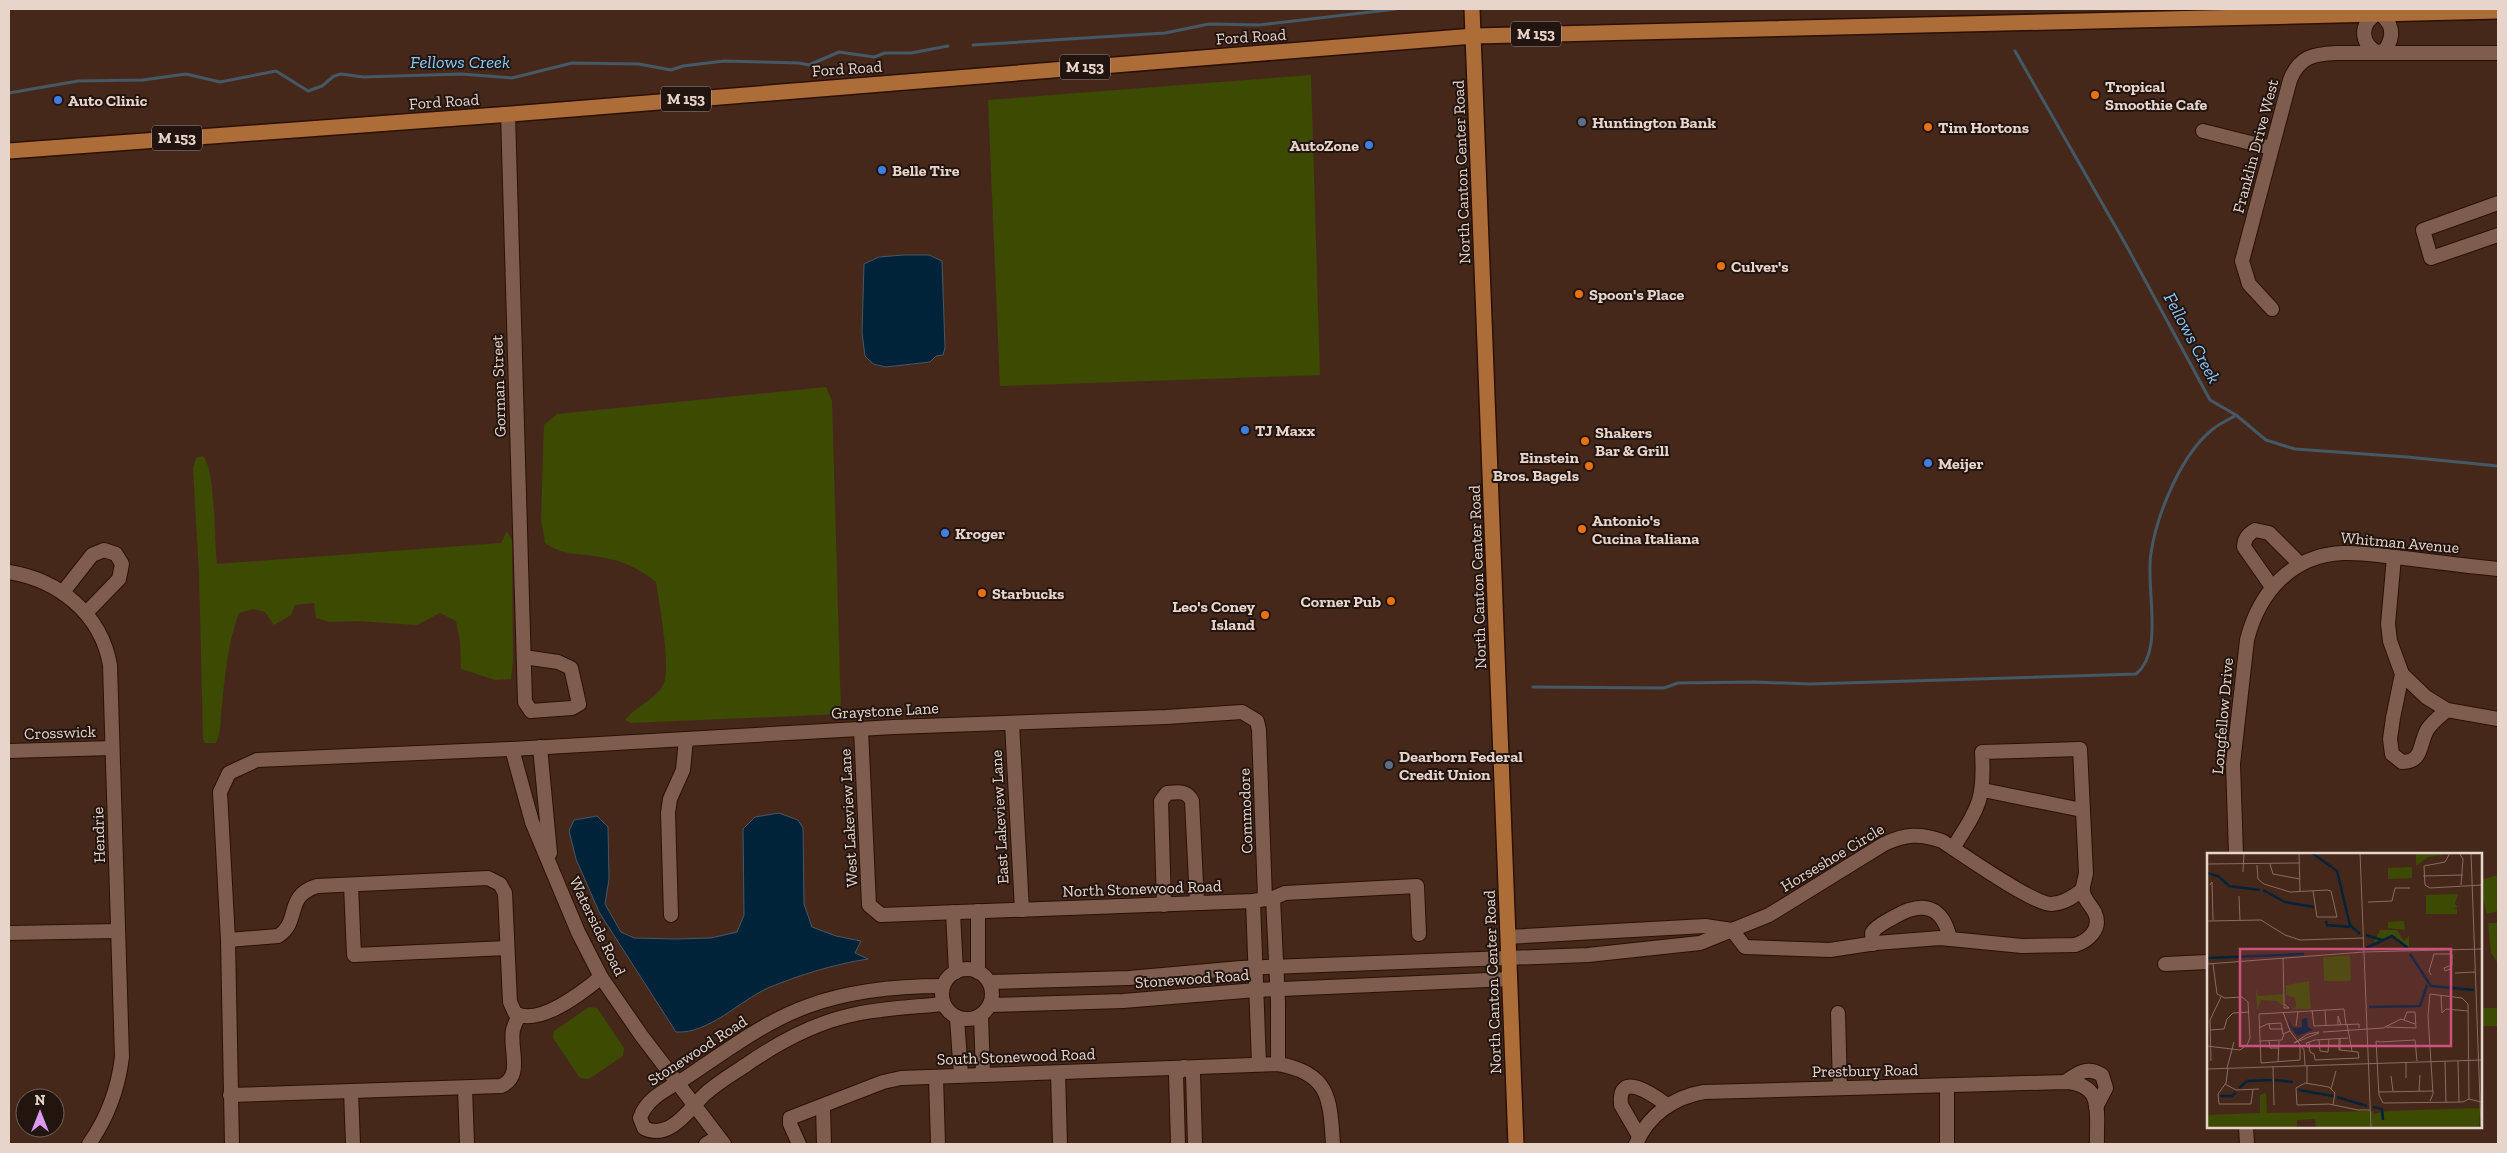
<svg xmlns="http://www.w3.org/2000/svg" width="2507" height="1153" viewBox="0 0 2507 1153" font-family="'Zilla Slab',serif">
	<rect width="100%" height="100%" fill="#46281b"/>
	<g fill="#3c4a02">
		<polygon points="1311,75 1320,375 1000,386 988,100"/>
		<path d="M826,387l6,14 9,313 -210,9 -6,-3c10,-13 33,-22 39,-37 7,-16 -5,-81 -8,-101 -16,-13 -35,-22 -56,-25 -21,-4 -37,-1 -55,-14l-4,-24 3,-94 13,-11z"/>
		<path d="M203,456c13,14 11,85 14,108l284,-21 6,-12 5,10 1,120 -2,18 -16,1 -34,-11 -1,-28 -4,-20 -16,-8 -23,12 -60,-4 -27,1 -14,-4 -2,-15 -19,2 -4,10 -17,10 -9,-13 -12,-3 -14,4c-11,29 -14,61 -17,92 -2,14 0,25 -6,38h-11l-2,-4 -4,-166 -6,-104 3,-11z"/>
		<polygon points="2498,875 2498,911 2487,914 2481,892 2481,880"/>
		<polygon points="2488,923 2498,923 2498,963 2491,953"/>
		<polygon points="589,1007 597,1008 624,1048 623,1056 589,1079 580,1078 553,1038 554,1031"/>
		<polygon points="2483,1008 2498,1008 2498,1026 2481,1026 2481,1011"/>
	</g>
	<g fill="#002339" stroke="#455865">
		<polygon points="903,255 929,255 942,261 945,348 943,355 936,356 930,362 886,367 873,364 865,356 862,333 864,264 879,257"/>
		<path d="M779,813l19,7 5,8 1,76 8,23 24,9 25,5 -6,12 13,6c-33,5 -69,16 -100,29 -29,13 -59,46 -92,44l-77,-120 -23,-53 -7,-28 5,-11 23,-4 11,11 1,52 -4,25 16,28 13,6 41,1 36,-1 26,-6 7,-17 -1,-86 12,-12z"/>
	</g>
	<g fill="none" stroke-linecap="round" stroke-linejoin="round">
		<g stroke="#455865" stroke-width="3">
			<polyline points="973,45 1165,33 1209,24 1259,25 1396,9"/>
			<polyline points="2015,51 2126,245 2210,400 2236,415 2266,440 2295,449 2407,457 2498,466"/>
			<polyline points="9,93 78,81 143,80 186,74 220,82 276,71 308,91 322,86 334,76 341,74 363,77 461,74 512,78 572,63 639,64 671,70 683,66 724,61 799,63 809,65 839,52 874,57 885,53 911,53 948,46"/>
			<path d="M1533,687l131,1 14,-5 76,-1 56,2 326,-10c29,-24 9,-86 15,-121 6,-39 30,-99 62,-124 7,-6 16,-9 23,-14"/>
		</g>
		<g stroke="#2b1004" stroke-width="16">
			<g id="minor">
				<path d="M2378,13c15,9 17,23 7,37l-7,3c-18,-10 -19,-29 0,-40z"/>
				<polyline points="508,114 525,702 531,711 572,708 579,704 571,668 558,662 524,657"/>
				<polyline points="2203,131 2271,148"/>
				<polyline points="2498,203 2423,230 2431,258 2498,235"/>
				<path d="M2272,309l-23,-25 -7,-23 48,-181c9,-23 23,-26 46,-27h162"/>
				<path d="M2394,557l-6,67 2,17 12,33 -9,44 -3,21 2,15 10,8c21,0 17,-17 25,-32 5,-8 13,-14 20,-20l51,9"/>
				<path d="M9,572c50,8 92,42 101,93l12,392c-4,33 -14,60 -33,87"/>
				<path d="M2272,587l-28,-40c0,-8 4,-13 11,-17l14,3 31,31"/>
				<polyline points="63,592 92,555 104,550 116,554 122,564 119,579 87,612"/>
				<polyline points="2402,674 2426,697 2447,710"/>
				<polyline points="1012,723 1022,910"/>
				<polyline points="861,729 869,905 881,915 1253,901 1273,898 1285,893 1417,886 1419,934"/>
				<polyline points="540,747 550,853"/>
				<polyline points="512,749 532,822 578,932 601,977 641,1035 724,1144"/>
				<polyline points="9,751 112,748"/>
				<polyline points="1983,790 2082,810"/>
				<path d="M2236,854l-3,-90 14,-124c12,-48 45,-85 96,-87 20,-1 41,3 61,5 31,4 63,8 94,11"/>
				<polyline points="351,885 354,955 507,948"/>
				<polyline points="1273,898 1278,1002 1278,1064"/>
				<polyline points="1253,901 1259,1064"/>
				<path d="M1164,905l-3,-104 6,-8c11,-1 20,-3 25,8l5,102"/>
				<polyline points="978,911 978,972"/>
				<polyline points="953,912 956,972"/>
				<polyline points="671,915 668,813 670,799 683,770 686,739"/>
				<polyline points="9,933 118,931"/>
				<path d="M1508,937l197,-11 27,4 13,17 85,3 46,-7 64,-5 82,8 53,-1c13,-4 27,-16 20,-32 -4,-8 -10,-12 -12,-21 -1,-6 2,-12 3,-19l-6,-124 -98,3c3,49 -4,56 -29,96"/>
				<path d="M228,940l50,-4c23,-14 6,-40 39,-50l171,-8 12,6 5,9 5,109 5,11c23,14 68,-21 86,-36"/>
				<path d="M1873,944l-1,-11c5,-8 14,-11 22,-16 29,-17 49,-11 56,22"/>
				<polyline points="2165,964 2208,962"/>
				<circle cx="967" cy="994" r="25"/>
				<path d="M989,982l140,-4 112,-10 347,-13 112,-12 69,-28 115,-71c21,-10 36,-11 58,-3 20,13 91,63 109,63 12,0 22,-7 31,-14"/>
				<path d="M943,986c-46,0 -92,4 -135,20 -42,15 -81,44 -118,69 -19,13 -43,21 -50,43l4,10c26,13 45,-19 61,-34 12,-11 27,-20 41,-29 33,-23 70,-43 110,-51 28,-6 59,-7 87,-10"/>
				<polyline points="990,1005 1123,1001 1256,990 1510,979"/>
				<polyline points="1838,1013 1840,1088"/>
				<polyline points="981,1015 983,1075"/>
				<polyline points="957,1018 961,1075"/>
				<polyline points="1058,1073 1060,1144"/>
				<polyline points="936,1077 938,1144"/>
				<path d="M2065,1082c13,-9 22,-16 37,-7l4,13 -10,19"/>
				<polyline points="1947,1086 1947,1144"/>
				<polyline points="465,1088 467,1144"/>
				<polyline points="351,1091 353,1144"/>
				<path d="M230,1095l271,-9c23,-10 8,-37 12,-56 1,-5 4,-10 6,-15"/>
				<polyline points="823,1106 824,1144"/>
				<polyline points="2246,1127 2247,1144"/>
				<path d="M1639,1136l-18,-31c-4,-37 35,-8 46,0"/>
				<polyline points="232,1144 228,940 220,792 229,773 257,760 512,749 894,727 1166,717 1242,712 1257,721 1259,730 1265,899"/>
				<polyline points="706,1144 718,1137"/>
				<path d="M799,1144l-9,-20v-6l93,-36 18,-4 377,-14c52,9 52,35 55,80"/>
				<polyline points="1178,1144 1176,1075 1184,1067 1193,1074 1195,1144"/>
				<path d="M1636,1144c12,-29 38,-47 68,-52l361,-10c40,2 31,32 32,62"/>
			</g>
		</g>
		<g stroke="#2b1004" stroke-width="18">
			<g id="major">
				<polyline points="1472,9 1516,1144"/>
				<polyline points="9,151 498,115 1474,36 2498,11"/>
			</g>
		</g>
		<use href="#minor" stroke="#7e5d4f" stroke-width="14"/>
		<use href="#major" stroke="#ac6d38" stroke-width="15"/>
	</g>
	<g fill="#e8710a" stroke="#22150f" stroke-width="2">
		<circle cx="2095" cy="95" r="5"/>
		<circle cx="1928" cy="127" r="5"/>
		<circle cx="1721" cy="266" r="5"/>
		<circle cx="1579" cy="294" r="5"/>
		<circle cx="1585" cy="441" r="5"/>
		<circle cx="1589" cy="466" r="5"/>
		<circle cx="1582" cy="529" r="5"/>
		<circle cx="982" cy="593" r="5"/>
		<circle cx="1391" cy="601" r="5"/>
		<circle cx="1265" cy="615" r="5"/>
	</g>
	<g fill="#3f7fe0" stroke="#22150f" stroke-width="2">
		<circle cx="58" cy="100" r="5"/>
		<circle cx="1369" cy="145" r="5"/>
		<circle cx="882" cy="170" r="5"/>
		<circle cx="1245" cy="430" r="5"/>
		<circle cx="1928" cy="463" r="5"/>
		<circle cx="945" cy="533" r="5"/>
	</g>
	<g fill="#5c6f8a" stroke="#22150f" stroke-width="2">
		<circle cx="1582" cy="122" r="5"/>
		<circle cx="1389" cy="765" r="5"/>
	</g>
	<g text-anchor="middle" stroke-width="4" stroke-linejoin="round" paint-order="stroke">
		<g fill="#22150f" stroke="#ac9b93" stroke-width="1">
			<rect x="1511" y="21.5" width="50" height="25" rx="4"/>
			<rect x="1060" y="54.5" width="50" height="25" rx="4"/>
			<rect x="661" y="86.5" width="50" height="25" rx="4"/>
			<rect x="152" y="125.5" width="50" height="25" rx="4"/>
		</g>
		<g font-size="15" font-weight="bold" fill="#e7d4cb">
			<text x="1536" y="39">M 153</text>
			<text x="1085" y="72">M 153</text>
			<text x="686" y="104">M 153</text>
			<text x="177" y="143">M 153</text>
		</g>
		<g font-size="16" fill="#e7d4cb" stroke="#22150f">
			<text transform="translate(1251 36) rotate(-4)" y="6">Ford Road</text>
			<text transform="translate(847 68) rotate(-4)" y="6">Ford Road</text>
			<text transform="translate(444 101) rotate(-4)" y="6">Ford Road</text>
			<text transform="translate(2255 146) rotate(-75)" y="6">Franklin Drive West</text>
			<text transform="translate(1461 172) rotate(-92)" y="6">North Canton Center Road</text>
			<text transform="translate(498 386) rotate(-92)" y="6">Gorman Street</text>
			<text transform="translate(2400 542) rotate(5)" y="6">Whitman Avenue</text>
			<text transform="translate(1477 577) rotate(-92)" y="6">North Canton Center Road</text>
			<text transform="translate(885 710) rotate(-3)" y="6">Graystone Lane</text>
			<text transform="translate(2222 716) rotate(-85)" y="6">Longfellow Drive</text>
			<text transform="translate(60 732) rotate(-2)" y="6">Crosswick</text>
			<text transform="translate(1245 811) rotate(-92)" y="6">Commodore</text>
			<text transform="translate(999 817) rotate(-93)" y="6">East Lakeview Lane</text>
			<text transform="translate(848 818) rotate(-93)" y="6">West Lakeview Lane</text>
			<text transform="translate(98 835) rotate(-92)" y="6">Hendrie</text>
			<text transform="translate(1832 857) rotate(-31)" y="6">Horseshoe Circle</text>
			<text transform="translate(1142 888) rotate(-2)" y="6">North Stonewood Road</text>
			<text transform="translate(598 926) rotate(64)" y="6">Waterside Road</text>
			<text transform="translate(1192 978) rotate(-4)" y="6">Stonewood Road</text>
			<text transform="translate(1492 982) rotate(-92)" y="6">North Canton Center Road</text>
			<text transform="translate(697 1050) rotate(-33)" y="6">Stonewood Road</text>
			<text transform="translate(1016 1056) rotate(-2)" y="6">South Stonewood Road</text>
			<text transform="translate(1865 1070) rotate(-1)" y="6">Prestbury Road</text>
		</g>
		<g font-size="16" font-weight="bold" fill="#e7d4cb" stroke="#22150f" text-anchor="start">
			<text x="2105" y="92">Tropical<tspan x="2105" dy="18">Smoothie Cafe</tspan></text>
			<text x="68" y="106">Auto Clinic</text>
			<text x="1592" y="128">Huntington Bank</text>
			<text x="1938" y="133">Tim Hortons</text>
			<text x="1359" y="151" text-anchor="end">AutoZone</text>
			<text x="892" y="176">Belle Tire</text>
			<text x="1731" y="272">Culver's</text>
			<text x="1589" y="300">Spoon's Place</text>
			<text x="1255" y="436">TJ Maxx</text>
			<text x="1595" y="438">Shakers<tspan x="1595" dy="18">Bar &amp; Grill</tspan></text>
			<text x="1579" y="463" text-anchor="end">Einstein<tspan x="1579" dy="18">Bros. Bagels</tspan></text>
			<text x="1938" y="469">Meijer</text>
			<text x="1592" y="526">Antonio's<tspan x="1592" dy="18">Cucina Italiana</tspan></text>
			<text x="955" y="539">Kroger</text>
			<text x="992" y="599">Starbucks</text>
			<text x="1381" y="607" text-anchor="end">Corner Pub</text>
			<text x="1255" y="612" text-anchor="end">Leo's Coney<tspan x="1255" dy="18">Island</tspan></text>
			<text x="1399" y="762">Dearborn Federal<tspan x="1399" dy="18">Credit Union</tspan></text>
		</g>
		<g font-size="18" font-style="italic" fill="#87cdff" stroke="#22150f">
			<text x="460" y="68">Fellows Creek</text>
			<text transform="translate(2192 338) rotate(62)" y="6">Fellows Creek</text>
		</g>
	</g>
	<g transform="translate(2207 853)">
		<rect width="275" height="275" fill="#46281b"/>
		<path d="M209,0h27v2l-15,2 -12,9zM205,14v11l-24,1v-11zM251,41l-3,10 3,3 -5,2h4v5h-31v-19zM197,68l1,9 -17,-2v-6zM173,77h17l7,11 5,-5v12l-16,-13 -20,9zM143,102l1,26h-27l-1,-24zM102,128l2,28h-19l4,-3 -1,-8 -9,-3v-10zM49,135l2,8 25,-2v12l-6,-5 -16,-1 -4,11zM59,240l1,20 106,-2 1,3 12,-3 94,-3 -1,20h-163l-1,-9 -18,1v8h-90v-13l53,-2v-18z" fill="#3c4a02"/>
		<path d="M100,165l1,9 5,3 -16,6 -7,-10 -2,-8 4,9 5,1 5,-1v-8z" fill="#002339"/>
		<path fill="none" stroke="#002339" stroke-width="2.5" d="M105,0l25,18 13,54 10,9M0,20l11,3 11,10 31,4M56,37l22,12 29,5M119,68l1,4 23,2M159,82l16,5M159,95l26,-12 16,12M203,101l21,32 43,4M0,105l97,-4M162,154l51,-1 7,-21M68,227l18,2M32,235l8,-7 25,-1M91,237l35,6M13,243h12l4,-4M130,244l30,9M166,254l9,2 1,11"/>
		<path fill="none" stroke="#866d61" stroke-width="1" d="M92,0l1,39M153,0l11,275M243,0l-5,9 -21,4 1,19 5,3 52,-3M252,0l4,6 -2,26M264,0l10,275M275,6v25M0,11l92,-1M63,11l3,10 27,5M50,12l1,14 6,5 26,8 37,-2 4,1 6,26h-20l-4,-26M36,19l1,-19M216,23l40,-1M3,32l2,-3 1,38M32,43l1,24M161,49l24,-1 3,-13h15M0,68l54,-1 24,15 15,5 63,-2M76,105l1,40v10h5l-5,-4M0,111l157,-12 118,-3M245,112l-2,4 -5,2 -1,-3zM248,120l20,-1M224,122l-2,-4 5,-17h18v11M234,143l1,17 4,-4 22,2M105,157l2,16 45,-2v4M118,157l1,15M76,159l7,19 14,19 1,15M62,170l1,6h13M140,171l5,27M131,172v-9l3,9M89,173l2,-15M179,174l30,1 -1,-16h-8l-3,8M52,175l8,-4 14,-1 2,11 7,-3M3,177l14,-1 3,-10 6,-6 16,-1M112,179l-11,2 -14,9 25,-10M116,179l60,-4 18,-9 14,5M132,186h1v11h-1zM112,187l1,11 8,1 1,-13M52,188l23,-1 2,-6M62,188l1,7h9M102,189l1,10 4,2 1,6 44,-2 -1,-6 -18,-2M173,189l-4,-1 3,54 4,8 80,-1 6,-3 12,3M173,189l35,-2 2,21M93,192v15l-39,3 -2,-49 85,-5 2,16M0,193l33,4 7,-5 3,-7 -2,-36 -6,-5 -17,1 -8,-4 -4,-30M101,195l-2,-5 9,-3 33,-2M4,208l-1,-41 11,-23M238,208l1,42M251,208l1,41M71,209l1,-21M66,213l1,39M20,215l7,-26M21,215l-2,15 -8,11 1,10h32l2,-15M0,216l275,-9M184,223l2,15M199,225v-16M100,230v-18M18,231l11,6 23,-1M124,236l5,-18M212,238l1,-16M172,239l54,-1M223,248l3,-7 -5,-78 2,-22 32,4 6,6 1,95M126,252l2,-12 -6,-6 -24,-4 -9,5 1,17 32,-1 29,6h12"/>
		<path fill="#cd507d" fill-opacity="0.15" stroke="#cd507d" stroke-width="2.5" d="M33,96h211v97h-211z"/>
		<rect width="275" height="275" fill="none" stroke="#e7d4cb" stroke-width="2.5"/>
	</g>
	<rect width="2507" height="1153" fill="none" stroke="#e7d4cb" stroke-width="20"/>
	<g transform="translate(40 1113)"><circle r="24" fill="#22150f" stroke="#71615a"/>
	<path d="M0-4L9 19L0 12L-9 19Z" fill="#db9af6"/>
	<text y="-8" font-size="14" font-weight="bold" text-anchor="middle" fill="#e7d4cb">N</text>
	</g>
</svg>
